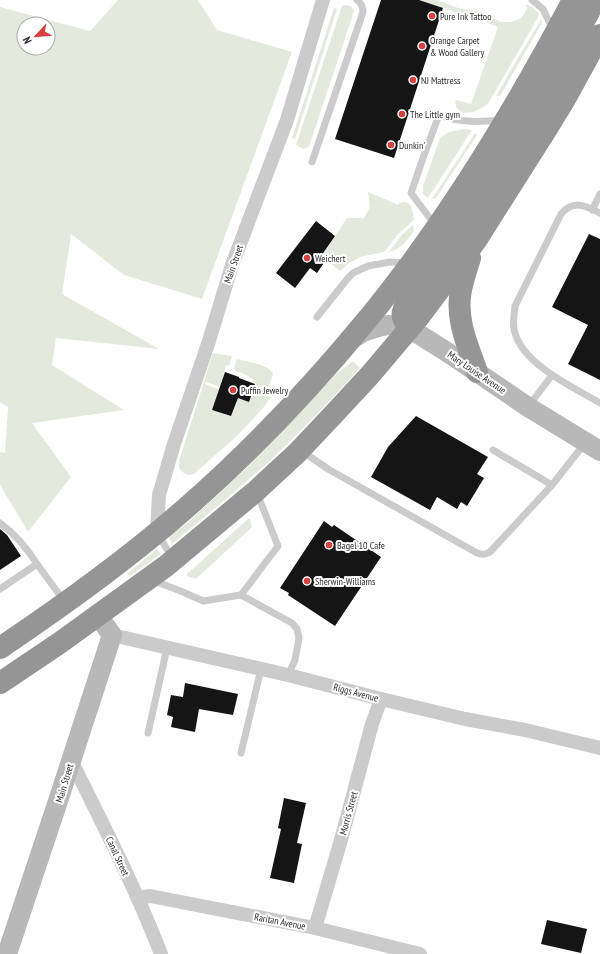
<svg xmlns="http://www.w3.org/2000/svg" width="600" height="954" viewBox="0 0 600 954" font-family="'PT Sans Narrow',sans-serif">
	<rect width="100%" height="100%" fill="#fff"/>
	<g fill="#e3eadd" fill-rule="evenodd">
		<path d="M118,0h80l19,30 75,22 -90,247 -78,-24 -53,-41 -9,60 97,55 -103,-11 -4,27 72,45 -92,13 39,54 -43,55 -28,-47v-33l5,1 3,-46 -8,-5v-395l90,24zM24,24h24v24h-24z"/>
		<path d="M419,0h18l24,9 14,1 8,3 6,4 13,5h8l10,-3 4,-4 3,-7 -2,-4c7,3 11,4 14,11l-6,11 -45,78c-7,5 -23,14 -30,5 -3,-3 -3,-6 -2,-9l15,4 27,-77 -13,-5 -2,-5 -18,-5 -4,2z"/>
		<polygon points="345,5 351,6 354,11 353,14 309,147 303,149 296,145 342,6"/>
		<polygon points="334,8 337,9 295,139 292,138"/>
		<polygon points="541,20 542,23 500,96 496,96 518,58"/>
		<polygon points="465,129 472,130 428,198 423,194 423,186 440,138 447,133 453,131"/>
		<polygon points="475,133 477,135 436,198 432,199"/>
		<path d="M368,192l19,8 11,5c2,-2 2,-3 6,-3 8,0 9,11 10,18l-15,13 -15,19c-20,4 -28,4 -44,19l-19,-15 14,-20 12,-18h17l6,-11z"/>
		<path d="M413,225l1,6c-8,11 -12,17 -25,21l12,-16z"/>
		<path d="M213,353l19,3 -3,10 -3,-1 -6,22 -14,-5 -1,2 14,6 -6,20 18,6 7,-18 13,-3 5,1 2,-6 -3,-1 1,-5c-4,-8 -13,-11 -21,-13l-1,-3 3,-9c10,3 32,5 36,15l-7,21 5,2 -8,11 -25,27 -44,39c-8,2 -10,0 -15,-6v-7z"/>
		<path d="M353,361l7,7c-26,29 -53,57 -81,84 -34,32 -71,62 -107,92l-4,-8 18,-12 63,-58 87,-92z"/>
		<polygon points="248,519 250,519 252,527 196,579 187,576 187,574"/>
		<polygon points="157,549 161,554 130,576 127,574"/>
	</g>
	<g fill="#151515">
		<polygon points="381,0 419,0 443,8 394,158 335,139"/>
		<polygon points="316,221 335,236 321,256 326,260 317,273 310,268 295,288 276,273"/>
		<polygon points="589,234 600,239 600,380 568,364 588,325 552,307"/>
		<polygon points="225,372 239,377 239,378 255,384 249,402 238,398 231,416 212,410"/>
		<polygon points="416,416 488,457 477,474 484,478 467,506 461,502 457,509 437,497 430,510 371,477 388,447"/>
		<polygon points="324,521 332,527 334,525 381,557 335,626 288,595 289,593 280,588"/>
		<polygon points="0,529 7,535 21,556 0,570"/>
		<polygon points="185,683 238,694 233,715 199,709 195,732 171,727 173,717 167,715 171,695 183,697"/>
		<polygon points="284,798 306,803 297,843 302,844 294,883 270,878 281,829 278,828"/>
		<polygon points="547,920 587,929 581,953 541,944"/>
	</g>
	<g fill="none" stroke-linecap="round" stroke-linejoin="round">
		<g stroke="#cbcbcb" stroke-width="7">
			<polyline points="532,0 543,9 553,30"/>
			<path d="M312,162l51,-150c0,-5 -2,-9 -6,-12"/>
			<polyline points="592,210 600,194"/>
			<path d="M600,213c-14,-7 -26,-14 -39,1l-46,92c-1,8 -3,19 0,27 9,32 58,54 85,70"/>
			<path d="M435,225l-24,-32 12,-35 16,-43c20,8 41,7 63,5"/>
			<polyline points="317,317 348,278 353,273 368,266 390,262 407,263"/>
			<polyline points="528,407 552,375"/>
			<polyline points="493,450 552,485"/>
			<path d="M302,451l26,18 149,84c5,2 8,2 13,-1l62,-67 33,-42"/>
			<path d="M0,523c15,11 27,25 37,41"/>
			<polyline points="158,534 172,558"/>
			<polyline points="152,580 183,592 203,601 241,595 292,623 297,629 299,638 295,660 288,675"/>
			<polyline points="0,589 37,564 64,601"/>
			<polyline points="241,595 278,546 257,493"/>
			<polyline points="148,733 167,648"/>
			<polyline points="241,753 261,669"/>
		</g>
		<g stroke="#cbcbcb" stroke-width="14">
			<polyline points="157,532 159,495 174,444 209,341 232,265 287,120 323,0"/>
			<polyline points="112,635 288,675 381,699 465,719 525,730 600,748"/>
			<path d="M71,760c32,64 64,127 90,194"/>
			<polyline points="138,898 150,896 315,928 420,954"/>
			<polyline points="315,928 341,840 372,724 381,699"/>
		</g>
		<g stroke="#b8b8b8" stroke-width="20">
			<polyline points="351,340 363,332 378,327 388,325 409,328 450,354 528,407 600,451"/>
			<polyline points="7,954 58,801 112,635 98,616"/>
		</g>
		<g stroke="#959595" stroke-width="22">
			<path d="M470,258c-3,10 -7,21 -9,32 -6,29 7,56 16,82"/>
			<path d="M409,328c-9,-12 -8,-15 -1,-28 52,-67 97,-139 139,-212 16,-29 33,-58 48,-88"/>
			<path d="M0,648c64,-43 128,-89 186,-140 65,-57 125,-120 180,-187 16,-19 31,-39 46,-59 61,-83 113,-171 161,-262"/>
			<polyline points="0,683 61,642 166,566 256,491 297,453 331,417 370,375 419,317 475,242 546,130 565,99 600,35"/>
		</g>
	</g>
	<g fill="#d54040" stroke="#fff" stroke-width="1.5">
		<circle cx="432" cy="16" r="4"/>
		<circle cx="422" cy="46" r="4"/>
		<circle cx="413" cy="80" r="4"/>
		<circle cx="402" cy="114" r="4"/>
		<circle cx="391" cy="145" r="4"/>
		<circle cx="307" cy="258" r="4"/>
		<circle cx="233" cy="390" r="4"/>
		<circle cx="329" cy="545" r="4"/>
		<circle cx="307" cy="581" r="4"/>
	</g>
	<g text-anchor="middle" stroke-width="4" stroke-linejoin="round" paint-order="stroke">
		<g font-size="10" fill="#2e2e2e" stroke="#fff" text-anchor="start">
			<text x="440" y="20">Pure Ink Tattoo</text>
			<text x="430" y="44">Orange Carpet<tspan x="430" dy="12">&amp; Wood Gallery</tspan></text>
			<text x="421" y="84">NJ Mattress</text>
			<text x="410" y="118">The Little gym</text>
			<text x="399" y="149">Dunkin'</text>
			<text x="315" y="262">Weichert</text>
			<text x="241" y="394">Puffin Jewelry</text>
			<text x="337" y="549">Bagel 10 Cafe</text>
			<text x="315" y="585">Sherwin-Williams</text>
		</g>
		<g font-size="10" fill="#2e2e2e" stroke="#fff">
			<text transform="translate(233 264) rotate(-71)" y="4">Main Street</text>
			<text transform="translate(477 372) rotate(34)" y="4">Mary Louise Avenue</text>
			<text transform="translate(356 692) rotate(15)" y="4">Riggs Avenue</text>
			<text transform="translate(64 783) rotate(-73)" y="4">Main Street</text>
			<text transform="translate(348 813) rotate(-75)" y="4">Morris Street</text>
			<text transform="translate(118 856) rotate(65)" y="4">Canal Street</text>
			<text transform="translate(280 921) rotate(11)" y="4">Raritan Avenue</text>
		</g>
	</g>
	<g transform="translate(36 36) rotate(244)"><circle r="19" fill="#ffffff" stroke="#ababab"/>
	<path d="M0-3L7 15L0 10L-7 15Z" fill="#d54040"/>
	<text y="-6" font-size="11" font-weight="bold" text-anchor="middle" fill="#2e2e2e">N</text>
	</g>
</svg>
